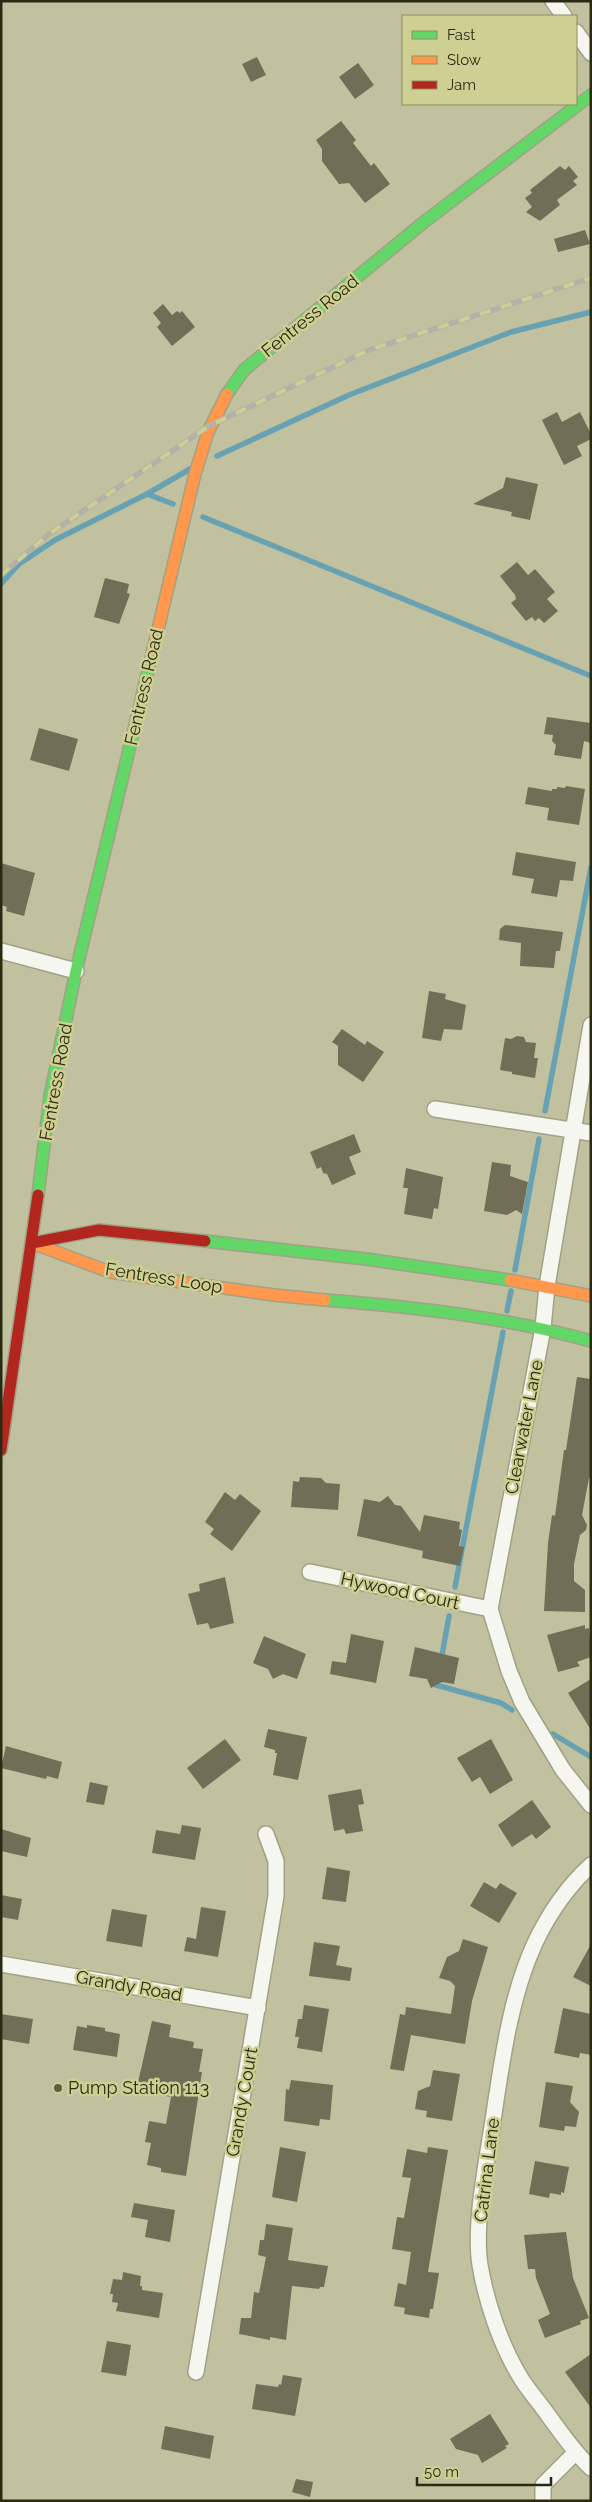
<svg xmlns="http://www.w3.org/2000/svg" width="592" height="2502" viewBox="0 0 592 2502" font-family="Raleway,sans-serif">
	<rect width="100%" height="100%" fill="#c1c1a0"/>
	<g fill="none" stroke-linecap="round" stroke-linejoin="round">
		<g stroke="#68a2b2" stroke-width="5.5">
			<polyline points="217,456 349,395 511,332 591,312"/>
			<polyline points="147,494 173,504"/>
			<polyline points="203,517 591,676"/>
			<polyline points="1,584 19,564 55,540 147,494 190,469"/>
			<polyline points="545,1111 591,867"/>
			<polyline points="515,1270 539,1139"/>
			<polyline points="507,1311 511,1291"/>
			<polyline points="455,1587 503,1332"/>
			<polyline points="441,1661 449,1616"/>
			<polyline points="438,1678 436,1685 501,1703 512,1710"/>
			<polyline points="553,1734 591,1757"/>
		</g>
	</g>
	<g fill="#716e57">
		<polygon points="257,57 266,75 251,82 242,64"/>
		<polygon points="358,63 374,85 355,99 339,77"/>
		<polygon points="341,121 356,140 353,143 371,166 374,163 390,184 365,203 349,183 339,184 322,161 322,149 316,140"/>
		<polygon points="560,166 565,170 569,166 578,177 573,181 577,185 557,200 560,205 540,221 526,212 532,207 525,198 532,193 530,190"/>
		<polygon points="585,230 590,244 558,252 554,239"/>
		<polygon points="163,304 172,315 177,311 180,313 182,311 195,327 172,346 157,327 161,323 153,313"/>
		<polygon points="557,412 562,422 580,412 591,434 591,439 577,446 582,456 564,465 542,420"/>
		<polygon points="506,477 538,484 530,520 511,516 512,512 473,504 503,488"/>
		<polygon points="517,562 528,575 535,569 555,592 547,599 558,611 544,623 539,618 535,621 532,617 526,621 511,603 516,599 515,595 500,576"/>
		<polygon points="105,578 129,584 127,593 130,594 119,624 94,617"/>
		<polygon points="547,717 591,723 591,743 584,741 581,759 554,755 556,745 552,741 553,735 544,734"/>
		<polygon points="39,728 78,739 69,771 30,760"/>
		<polygon points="566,786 585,789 579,825 547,820 549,808 525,804 528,787 552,791 552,789 557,789 557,787 565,788"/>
		<polygon points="516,852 576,862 573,881 560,880 557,897 531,893 534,879 512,875"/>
		<polygon points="1,863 35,873 24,916 6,911 7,907 1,905"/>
		<polygon points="505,925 563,932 560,951 556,951 554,968 520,966 521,943 499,940 500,929"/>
		<polygon points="429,991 446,994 445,999 466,1005 462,1030 444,1029 441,1041 422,1038"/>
		<polygon points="342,1029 365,1045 367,1041 384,1052 363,1082 338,1065 338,1046 332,1042"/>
		<polygon points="517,1036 524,1037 526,1042 536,1043 534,1058 538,1058 535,1078 512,1074 512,1072 500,1070 505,1038 511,1039"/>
		<polygon points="354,1134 361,1152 349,1157 356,1174 332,1185 327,1174 323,1173 321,1167 317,1169 310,1152"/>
		<polygon points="492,1162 511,1165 510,1176 528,1182 522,1214 516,1210 507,1215 484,1211"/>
		<polygon points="406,1168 443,1177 438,1209 434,1208 432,1219 404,1214 408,1188 403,1188"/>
		<polygon points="577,1377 591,1379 591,1478 589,1478 582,1515 587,1525 586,1530 580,1535 574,1564 574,1581 585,1590 585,1612 544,1611 548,1543 552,1515 555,1516 564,1450 566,1450"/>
		<polygon points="300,1477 321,1478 326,1483 340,1484 338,1510 291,1507 293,1481 299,1482"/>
		<polygon points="225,1492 235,1500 240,1494 261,1511 232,1551 210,1534 214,1529 205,1522"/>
		<polygon points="388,1496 395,1505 401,1506 420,1532 424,1515 460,1522 459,1529 462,1530 459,1546 464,1547 460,1566 422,1558 423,1551 357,1536 364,1499 380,1502"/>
		<polygon points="225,1577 234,1623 210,1629 208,1623 197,1625 188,1594 200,1591 199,1584"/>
		<polygon points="585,1625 585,1629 589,1628 591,1657 577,1662 580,1666 558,1672 547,1635"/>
		<polygon points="351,1634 384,1641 376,1683 330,1674 332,1661 346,1663"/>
		<polygon points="264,1636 306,1654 297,1679 283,1674 273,1679 268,1669 253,1663"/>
		<polygon points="415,1647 459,1658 454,1684 442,1682 431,1688 427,1679 409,1676"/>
		<polygon points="591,1679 591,1730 568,1693"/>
		<polygon points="268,1729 307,1737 298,1780 273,1775 277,1753 275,1753 275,1750 264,1747"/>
		<polygon points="225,1739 241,1760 203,1789 187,1768"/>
		<polygon points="491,1739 513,1780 490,1794 480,1777 472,1782 457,1758"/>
		<polygon points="6,1746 62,1762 58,1779 47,1776 46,1779 1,1768"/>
		<polygon points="90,1782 108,1786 104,1805 86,1802"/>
		<polygon points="361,1789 364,1804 358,1805 363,1831 346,1834 344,1829 334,1831 328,1795"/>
		<polygon points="532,1800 551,1827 536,1839 532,1834 512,1847 498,1825"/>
		<polygon points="182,1825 201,1828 195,1860 152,1853 156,1830 180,1834"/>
		<polygon points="1,1829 31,1838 27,1857 1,1851"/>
		<polygon points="327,1867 350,1871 346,1902 322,1899"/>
		<polygon points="484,1882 496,1889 500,1883 517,1893 499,1923 470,1906"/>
		<polygon points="1,1895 22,1899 18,1920 1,1917"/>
		<polygon points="201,1907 226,1911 218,1957 184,1951 187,1937 196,1939"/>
		<polygon points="112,1909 147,1915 142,1947 106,1941"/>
		<polygon points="463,1939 488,1947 472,2001 465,2044 411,2035 404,2071 390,2069 400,2014 405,2015 406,2007 451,2014 455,1986 450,1981 439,1978 447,1957 459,1951"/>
		<polygon points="314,1942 340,1946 336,1965 352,1968 350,1981 309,1976"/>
		<polygon points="591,1944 591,1986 573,1977"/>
		<polygon points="304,2005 329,2009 322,2052 297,2048 299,2037 295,2037 298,2019 302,2019"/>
		<polygon points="563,2008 591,2014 591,2055 580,2053 579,2058 554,2053"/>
		<polygon points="1,2014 33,2019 29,2044 1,2039"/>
		<polygon points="152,2021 171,2025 169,2037 194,2042 193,2048 203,2049 199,2072 202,2072 186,2176 161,2172 161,2168 147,2165 151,2143 145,2142 149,2121 166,2124 171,2097 136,2091"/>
		<polygon points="87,2025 105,2028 105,2031 120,2034 117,2057 73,2050 77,2026 87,2028"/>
		<polygon points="433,2070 460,2074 452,2121 426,2117 427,2111 415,2109 418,2091 430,2086"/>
		<polygon points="291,2080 333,2085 330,2120 320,2119 319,2126 284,2121 286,2089 289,2090"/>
		<polygon points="546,2082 573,2086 570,2102 579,2112 576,2127 565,2126 564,2131 539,2127"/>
		<polygon points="280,2147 306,2152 297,2202 272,2197"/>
		<polygon points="428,2147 448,2150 428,2272 439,2273 433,2309 430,2309 429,2318 404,2314 405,2308 394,2306 398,2283 406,2285 411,2252 392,2249 397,2217 404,2218 411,2178 402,2177 407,2149 427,2153"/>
		<polygon points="535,2161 569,2167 564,2193 561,2192 561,2195 550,2193 549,2198 529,2194"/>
		<polygon points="134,2203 175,2210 170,2242 145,2237 148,2220 131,2217"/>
		<polygon points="266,2224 293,2228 288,2260 328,2266 324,2287 320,2287 319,2289 292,2286 286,2340 270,2337 270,2340 239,2334 241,2318 251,2318 254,2292 259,2293 266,2257 258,2255 260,2240 264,2240"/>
		<polygon points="566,2232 573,2278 589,2318 580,2321 581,2324 545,2338 538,2320 550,2314 536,2278 535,2269 528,2269 524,2235"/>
		<polygon points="123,2272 141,2276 140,2286 142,2286 142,2290 163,2293 159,2318 116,2311 118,2303 112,2302 113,2294 110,2294 113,2279 122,2280"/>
		<polygon points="107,2341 131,2345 126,2376 101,2372"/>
		<polygon points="591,2354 591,2408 565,2372"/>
		<polygon points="283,2375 302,2378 295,2416 252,2409 256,2384 278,2387 279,2384 281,2385"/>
		<polygon points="490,2414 509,2444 505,2446 507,2448 482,2463 478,2455 456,2449 450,2439"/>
		<polygon points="165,2426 214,2436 210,2459 161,2449"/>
		<polygon points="296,2479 313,2482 310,2497 292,2492"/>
	</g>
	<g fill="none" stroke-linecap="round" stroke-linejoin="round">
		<g stroke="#a1a187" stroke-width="18">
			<g id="street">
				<polyline points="553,1 564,16"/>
				<polyline points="576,32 591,53"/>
				<polyline points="1,951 76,971"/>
				<polyline points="591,1025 547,1286 543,1328 490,1609 509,1671 522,1702 563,1770 591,1805"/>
				<polyline points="435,1109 591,1133"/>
				<polyline points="310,1572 490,1609"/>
				<path d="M591,1865c-24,22 -43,50 -57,80 -26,58 -33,125 -43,188 -6,37 -17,95 -11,132 6,36 20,78 39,110 8,14 20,27 29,40 14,19 26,37 43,53"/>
				<polyline points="1,1964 258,2008"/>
				<polyline points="196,2372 276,1896 276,1861 266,1834"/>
				<polyline points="543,2501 543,2485 575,2453"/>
			</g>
		</g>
		<g stroke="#a1a187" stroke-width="14">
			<g id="fast">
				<polyline points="227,394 244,370 424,222 591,95"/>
				<polyline points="38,1195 50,1096 76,971 153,650"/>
				<polyline points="205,1241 366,1259 510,1280"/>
				<path d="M325,1300c90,7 179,17 266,41"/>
			</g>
		</g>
		<g stroke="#a1a187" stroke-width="14">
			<g id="slow">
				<polyline points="153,650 195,474 208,432 227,394"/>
				<polyline points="32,1243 110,1272 274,1295 325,1300"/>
				<polyline points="510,1280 591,1296"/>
			</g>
		</g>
		<g stroke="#a1a187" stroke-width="14">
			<g id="jam">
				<polyline points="32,1243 99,1230 205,1241"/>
				<polyline points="1,1450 38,1195"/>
			</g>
		</g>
		<use href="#street" stroke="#f6f6f1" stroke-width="15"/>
		<use href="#fast" stroke="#63d668" stroke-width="11"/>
		<use href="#slow" stroke="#ff974d" stroke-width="11"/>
		<use href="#jam" stroke="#b3261e" stroke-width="11"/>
		<g stroke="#b2b2a9" stroke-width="5.5">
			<polyline id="rail" points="1,575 49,534 209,426 369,350 591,278"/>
		</g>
		<use href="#rail" stroke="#cecf93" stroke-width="4" stroke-dasharray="11" stroke-linecap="butt"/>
	</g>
	<circle fill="#5f5f44" stroke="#cecf93" stroke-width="2" cx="58" cy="2088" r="5"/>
	<g text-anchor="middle" stroke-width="5" stroke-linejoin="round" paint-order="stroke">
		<g font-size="18" fill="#2a2a12" stroke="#cecf93">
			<text transform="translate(310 316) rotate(-39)" y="6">Fentress Road</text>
			<text transform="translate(144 687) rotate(-77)" y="6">Fentress Road</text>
			<text transform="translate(56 1082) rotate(-80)" y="6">Fentress Road</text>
			<text transform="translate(164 1278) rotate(9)" y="6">Fentress Loop</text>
			<text transform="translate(524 1427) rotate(-79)" y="6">Clearwater Lane</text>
			<text transform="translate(400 1591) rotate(12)" y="6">Hywood Court</text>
			<text transform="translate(129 1986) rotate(10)" y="6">Grandy Road</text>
			<text transform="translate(242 2102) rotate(-80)" y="6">Grandy Court</text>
			<text transform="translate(487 2170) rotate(-83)" y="6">Catrina Lane</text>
		</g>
		<g font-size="18" fill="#2a2a12" stroke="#cecf93" text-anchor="start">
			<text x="68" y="2094">Pump Station 113</text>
		</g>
	</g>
	<rect width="592" height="2502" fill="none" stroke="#2a2a12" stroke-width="5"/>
	<rect x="402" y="15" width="175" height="90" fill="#cecf93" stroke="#8c8d5f"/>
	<rect x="412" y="31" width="25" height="8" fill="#63d668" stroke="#8c8d5f"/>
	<text x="447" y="40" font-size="15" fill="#2a2a12">Fast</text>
	<rect x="412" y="56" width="25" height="8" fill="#ff974d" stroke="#8c8d5f"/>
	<text x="447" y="65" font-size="15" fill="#2a2a12">Slow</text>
	<rect x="412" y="81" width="25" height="8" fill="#b3261e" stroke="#8c8d5f"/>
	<text x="447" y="90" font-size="15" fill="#2a2a12">Jam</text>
	<path d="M417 2477v8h134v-8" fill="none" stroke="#2a2a12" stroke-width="2.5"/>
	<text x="424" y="2477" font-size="15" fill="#2a2a12" stroke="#cecf93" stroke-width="4" paint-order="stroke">50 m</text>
</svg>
